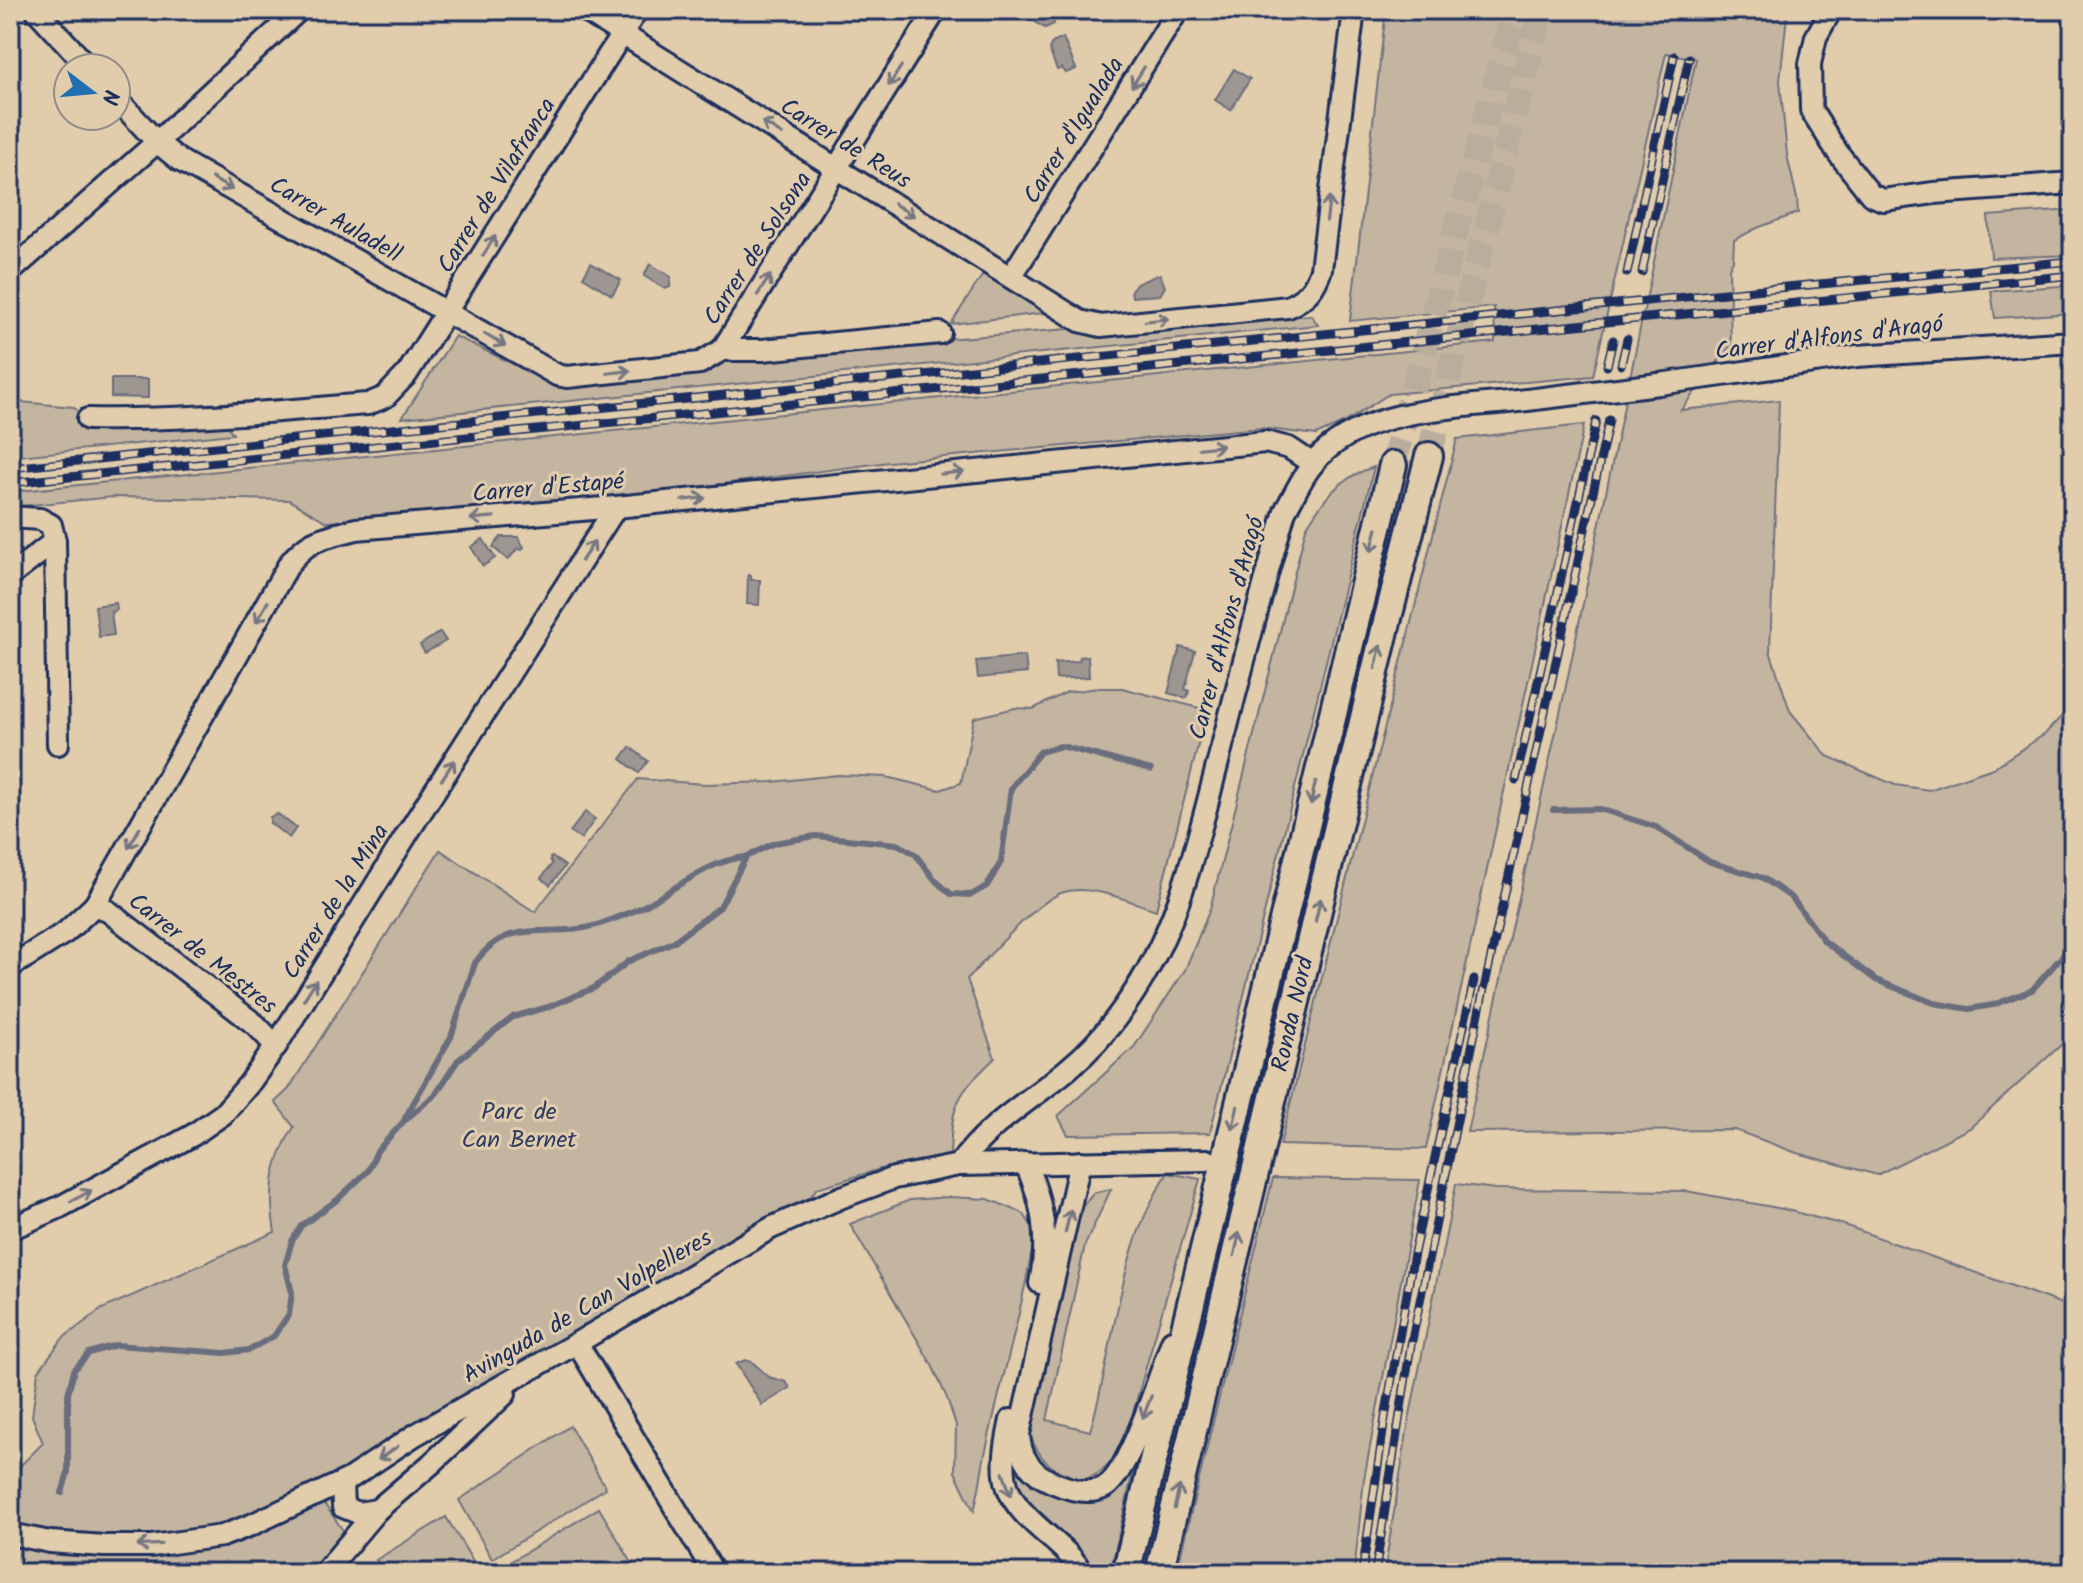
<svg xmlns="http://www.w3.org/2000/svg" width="2083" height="1583" viewBox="0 0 2083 1583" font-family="Kalam,sans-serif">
	<rect width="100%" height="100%" fill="#e1ccab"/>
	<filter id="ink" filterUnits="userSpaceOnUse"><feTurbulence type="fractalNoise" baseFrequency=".0125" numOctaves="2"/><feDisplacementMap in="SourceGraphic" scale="16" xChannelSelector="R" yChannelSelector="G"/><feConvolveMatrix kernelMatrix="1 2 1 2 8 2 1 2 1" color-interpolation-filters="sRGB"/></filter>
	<g filter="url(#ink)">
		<g fill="#c4b5a0" stroke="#70727f" stroke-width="2">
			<polygon points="1386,10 1770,10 1787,15 1780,81 1787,155 1797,199 1798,213 1757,228 1734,240 1733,260 1729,268 1731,345 1681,410 1779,400 1770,651 1790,711 1827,756 1895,785 1929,790 1993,768 2045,734 2073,704 2073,1034 1970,1128 1877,1175 1794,1152 1735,1130 1467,1132 1566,686 1696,59 1666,53 1593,376 1389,394 1345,422 1316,435 1260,428 889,462 639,495 327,522 289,500 113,497 10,507 10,492 1495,342 1494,307 1350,321"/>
			<polygon points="2073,210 2073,255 1991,258 1988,216"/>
			<polygon points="987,268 1060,311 951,324"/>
			<polygon points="2073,285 2073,313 1995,318 1991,291"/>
			<polygon points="1311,315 1318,325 402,418 455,336 559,386 704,370 736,356 1081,328 1102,334"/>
			<polygon points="10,401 73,407 88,419 220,415 233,434 10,457"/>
			<polygon points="1584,425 1426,1149 1280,1145 1457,439"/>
			<path d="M1374,467l-164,666 -142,2 -10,-19 76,-69 51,-77 25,-61 96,-381c18,-30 34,-51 68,-61z"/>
			<path d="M1099,688h23l85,22 -51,200c-26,-8 -64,-26 -92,-18 -27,8 -75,65 -97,87l28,79c-38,36 -43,44 -45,96l-28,17 -35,-4 -70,21 -22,29 -46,8 -3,18 -427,253 32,46 -27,31h-314v-97l33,-33 -11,-27 6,-44 25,-34 39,-29 173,-77c-7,-40 -3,-71 19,-105l-19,-25 13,-12 152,-240 95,62 103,-133 67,5 67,-2 66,-7 48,2 54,13 21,-7 13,-65 41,-10 18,1 34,-17z"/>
			<path d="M1168,1173l32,6 -78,272c-11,11 -24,28 -41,28 -4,0 -8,-2 -12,-4 -23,-7 -32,-22 -41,-44l52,-222 14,-16 17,-4 -26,56 -38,175 43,11c26,-86 27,-182 78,-258z"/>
			<polygon points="1273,1178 1420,1180 1364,1479 1354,1573 1176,1573"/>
			<polygon points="1456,1184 1496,1189 1686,1191 1783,1209 1844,1225 2073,1308 2073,1573 1384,1573 1409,1420"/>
			<path d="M949,1197l39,2 35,14 12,18c-11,74 -33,145 -49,219 -5,20 -6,40 -12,61l-19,-39 1,-47 -9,-27 -15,-33 -82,-141 60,-24z"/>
			<polygon points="570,1426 606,1488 492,1559 459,1500"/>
			<path d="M1139,1445l-29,128h-18l-10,-22 -60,-56 -8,-17 2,-20 15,27c25,12 62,29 85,7 12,-11 17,-33 23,-47z"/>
			<polygon points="599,1508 638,1573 492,1573"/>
			<polygon points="446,1517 477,1568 469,1573 383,1573 376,1560"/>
		</g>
		<g fill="#9e9691" stroke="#6a6d7d" stroke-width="2">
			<polygon points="1020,10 1044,10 1053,16 1054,24 1045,28 1019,12"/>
			<polygon points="1063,38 1076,69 1066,73 1062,68 1057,70 1049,49 1052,43"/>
			<polygon points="1234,69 1250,79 1231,110 1215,100"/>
			<polygon points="591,263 621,280 612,295 583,277"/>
			<polygon points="650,264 671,277 670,287 665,289 644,276"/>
			<polygon points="1160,274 1165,287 1160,295 1132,297 1131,290 1136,284"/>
			<polygon points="111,379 148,379 148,398 111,397"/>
			<polygon points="501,537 518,537 524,547 521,550 518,548 508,560 493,547"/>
			<polygon points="483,539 495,558 483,566 471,547"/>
			<polygon points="748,575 751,576 751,580 760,580 759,605 747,604"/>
			<polygon points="116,603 117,610 111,612 114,635 99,637 95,606"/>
			<polygon points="440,632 446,641 425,653 420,645"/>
			<polygon points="1180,647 1195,651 1185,689 1189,691 1187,698 1168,693"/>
			<polygon points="1025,656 1027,673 978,678 976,661"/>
			<polygon points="1088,656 1089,677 1056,679 1055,663 1079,661 1080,657"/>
			<polygon points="630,747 648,761 639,773 621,759"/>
			<polygon points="585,812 595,819 581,839 570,832"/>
			<polygon points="278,814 296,828 289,838 270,823 270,817"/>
			<polygon points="552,857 565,866 550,885 541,878 552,864 550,858"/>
			<polygon points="745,1360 752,1362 769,1377 786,1382 790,1388 762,1405 736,1364"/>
		</g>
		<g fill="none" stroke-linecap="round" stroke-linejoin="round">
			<g stroke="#6a6d7d" stroke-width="6">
				<polyline points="1553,810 1600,809 1656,827 1710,862 1763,878 1792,898 1824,941 1876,980 1934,1003 1969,1009 1993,1005 2032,990 2073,944"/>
				<path d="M405,1118l46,-81 24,-74c34,-49 75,-23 122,-38 18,-6 34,-12 51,-21 31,-17 61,-44 98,-47"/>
				<polyline points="62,1493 68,1472 68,1394 74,1370 89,1353 116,1345 225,1353 249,1350 274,1336 289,1314 292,1293 285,1265 292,1241 301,1226 337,1200 368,1171 377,1151 404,1121 436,1094 458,1060 513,1017 548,1007 594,988 629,961 673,942 720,907 746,857 774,843 816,836 897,844 915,854 935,880 951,894 971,895 987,886 1001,862 1011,788 1040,752 1061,746 1151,770"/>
			</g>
			<g stroke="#b9ad9c" stroke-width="26" stroke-dasharray="26 13" stroke-linecap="butt">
				<polyline points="1429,456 1541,10"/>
				<polyline points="1393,465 1515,10"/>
			</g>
			<g stroke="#1b2f5e" stroke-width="26">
				<g id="minor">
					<polyline points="36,10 89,68"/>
					<path d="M584,10l496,311 21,5 187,-19c18,-9 27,-18 33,-38l33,-259"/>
					<polyline points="1831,10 1816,37 1810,64 1811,110 1838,153 1871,195 1883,200 1934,193 2073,183"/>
					<polyline points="116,98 157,142 179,160 557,375 567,377 700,363 722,350 936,10"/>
					<polyline points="10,272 157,142 299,10"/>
					<polyline points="1011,277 1178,10"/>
					<polyline points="722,350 762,350 940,333"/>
					<polyline points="1659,384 1857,356 2073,342"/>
					<path d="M88,419c93,2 187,-8 280,-15l17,-7 22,-23 230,-364"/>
					<polyline points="10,517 40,519 51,525 55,541 58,744"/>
					<polyline points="10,576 55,541"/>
					<polyline points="95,905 108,911 256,1025 276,1046"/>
					<path d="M10,967l56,-35 29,-27 194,-341c21,-27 36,-26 67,-35l260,-22 649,-65 24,6 24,16"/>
					<path d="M1080,1162l-61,272c1,23 12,39 33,48 16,7 37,14 53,5 25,-15 56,-116 67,-146"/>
					<path d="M1025,1163c19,39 24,78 15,120"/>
					<path d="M959,1165c29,-41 71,-64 109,-96 22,-18 41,-40 57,-63 54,-76 71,-160 94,-248 21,-83 42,-165 66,-247 11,-19 21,-43 37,-57 50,-48 140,-46 205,-54"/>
					<polyline points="10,1229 60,1207 193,1135 223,1114 249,1084 276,1046 409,831 616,507"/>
					<polyline points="577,1343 714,1573"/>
					<path d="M1011,1420c-14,64 -8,78 42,120 11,10 22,19 29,33"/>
					<polyline points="342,1483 343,1507 358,1513 377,1510"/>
					<polyline points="10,1534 50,1542 104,1546 151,1546 222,1536 251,1525 349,1479 415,1435 577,1343 771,1228 842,1197 894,1178 959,1165 1207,1160"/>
					<polyline points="324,1573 377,1510 431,1464 505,1394"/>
				</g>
			</g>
			<g stroke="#1b2f5e" stroke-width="32">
				<g id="major">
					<polyline points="1126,1573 1393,465"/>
					<polyline points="1159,1573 1387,622 1429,456"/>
				</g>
			</g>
			<use href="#minor" stroke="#e1ccab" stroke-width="20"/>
			<use href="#major" stroke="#e1ccab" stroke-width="26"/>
			<g stroke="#1b2f5e" stroke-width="9">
				<g id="rail">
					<polyline points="1642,272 1689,58"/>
					<polyline points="1627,273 1674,56"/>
					<polyline points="1621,365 1627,339"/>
					<polyline points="1607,366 1613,340"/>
					<polyline points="10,468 1754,290 2073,261"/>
					<polyline points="10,483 2073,275"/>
					<polyline points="1516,780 1596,421"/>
					<polyline points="1362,1573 1385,1418 1414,1253 1474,980"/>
					<polyline points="1375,1573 1411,1345 1482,998 1609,420"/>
				</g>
			</g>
			<use href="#rail" stroke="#e1ccab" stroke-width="6" stroke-dasharray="18" stroke-linecap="butt"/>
			<g stroke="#1b2f5e" stroke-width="26" stroke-linecap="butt">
				<polyline id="minor-bridge" points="1527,400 1659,384"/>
			</g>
			<use href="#minor-bridge" stroke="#e1ccab" stroke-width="20"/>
		</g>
		<defs><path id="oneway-shaft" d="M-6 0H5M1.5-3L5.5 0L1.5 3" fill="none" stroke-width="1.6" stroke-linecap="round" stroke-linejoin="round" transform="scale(2)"/></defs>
		<g stroke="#747681">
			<use href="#oneway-shaft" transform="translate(895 76) rotate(122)"/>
			<use href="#oneway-shaft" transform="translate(1138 77) rotate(122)"/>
			<use href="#oneway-shaft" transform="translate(772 128) rotate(-148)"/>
			<use href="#oneway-shaft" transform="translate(222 184) rotate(30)"/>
			<use href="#oneway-shaft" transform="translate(1328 209) rotate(-83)"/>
			<use href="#oneway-shaft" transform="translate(904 210) rotate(32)"/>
			<use href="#oneway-shaft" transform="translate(489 246) rotate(-58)"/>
			<use href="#oneway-shaft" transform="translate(764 285) rotate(-57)"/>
			<use href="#oneway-shaft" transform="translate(1157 320) rotate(-6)"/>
			<use href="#oneway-shaft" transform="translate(495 340) rotate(30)"/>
			<use href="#oneway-shaft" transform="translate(619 372) rotate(-6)"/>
			<use href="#oneway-shaft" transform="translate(1211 447) rotate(-6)"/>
			<use href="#oneway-shaft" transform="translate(952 473) rotate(-6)"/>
			<use href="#oneway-shaft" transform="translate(694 499) rotate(-6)"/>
			<use href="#oneway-shaft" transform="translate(482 518) rotate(175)"/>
			<use href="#oneway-shaft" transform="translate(1374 540) rotate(104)"/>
			<use href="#oneway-shaft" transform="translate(588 551) rotate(-57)"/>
			<use href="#oneway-shaft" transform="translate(262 612) rotate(120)"/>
			<use href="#oneway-shaft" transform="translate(1378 657) rotate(-77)"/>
			<use href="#oneway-shaft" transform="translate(448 770) rotate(-57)"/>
			<use href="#oneway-shaft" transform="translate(1313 793) rotate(103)"/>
			<use href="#oneway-shaft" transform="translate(134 838) rotate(120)"/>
			<use href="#oneway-shaft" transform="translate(1318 910) rotate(-77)"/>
			<use href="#oneway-shaft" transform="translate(310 990) rotate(-58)"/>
			<use href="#oneway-shaft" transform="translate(1235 1118) rotate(103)"/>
			<use href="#oneway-shaft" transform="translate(81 1196) rotate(-28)"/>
			<use href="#oneway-shaft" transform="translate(1068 1221) rotate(-77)"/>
			<use href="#oneway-shaft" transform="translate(1237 1244) rotate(-77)"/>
			<use href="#oneway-shaft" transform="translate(1147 1407) rotate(111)"/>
			<use href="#oneway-shaft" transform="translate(388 1453) rotate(146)"/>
			<use href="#oneway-shaft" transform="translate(1007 1484) rotate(71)"/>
			<use href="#oneway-shaft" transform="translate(1177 1497) rotate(-77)"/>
			<use href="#oneway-shaft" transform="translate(149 1545) rotate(177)"/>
		</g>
	</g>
	<g text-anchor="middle" stroke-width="6" stroke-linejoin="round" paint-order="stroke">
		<g font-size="24" fill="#1b2f5e" stroke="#e1ccab">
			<text transform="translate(1073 130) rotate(-58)" y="8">Carrer d'Igualada</text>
			<text transform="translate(846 143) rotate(32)" y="8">Carrer de Reus</text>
			<text transform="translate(496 185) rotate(-58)" y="8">Carrer de Vilafranca</text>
			<text transform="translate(336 219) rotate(30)" y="8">Carrer Auladell</text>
			<text transform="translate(757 248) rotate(-57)" y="8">Carrer de Solsona</text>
			<text transform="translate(1829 337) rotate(-7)" y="8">Carrer d'Alfons d'Aragó</text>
			<text transform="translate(548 487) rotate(-5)" y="8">Carrer d'Estapé</text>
			<text transform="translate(1226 628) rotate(-75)" y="8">Carrer d'Alfons d'Aragó</text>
			<text transform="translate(335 901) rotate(-58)" y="8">Carrer de la Mina</text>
			<text transform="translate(203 953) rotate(38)" y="8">Carrer de Mestres</text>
			<text transform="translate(1292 1014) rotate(-77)" y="8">Ronda Nord</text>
			<text transform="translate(587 1306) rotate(-30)" y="8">Avinguda de Can Volpelleres</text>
		</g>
		<g font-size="24" fill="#2c3c65" stroke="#e1ccab">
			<text x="519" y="1119">Parc de<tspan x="519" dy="28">Can Bernet</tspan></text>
		</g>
	</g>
	<rect width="2083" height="1583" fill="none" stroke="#e1ccab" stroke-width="40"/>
	<rect x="20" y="20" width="2043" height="1543" fill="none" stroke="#1b2f5e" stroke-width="3" filter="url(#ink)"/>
	<g transform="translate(92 92) rotate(106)"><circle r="38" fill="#e1ccab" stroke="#928d8c" stroke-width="2"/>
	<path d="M0-6L14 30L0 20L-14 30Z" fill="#1f6fb2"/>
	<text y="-12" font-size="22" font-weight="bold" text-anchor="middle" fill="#1b2f5e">N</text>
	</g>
</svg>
